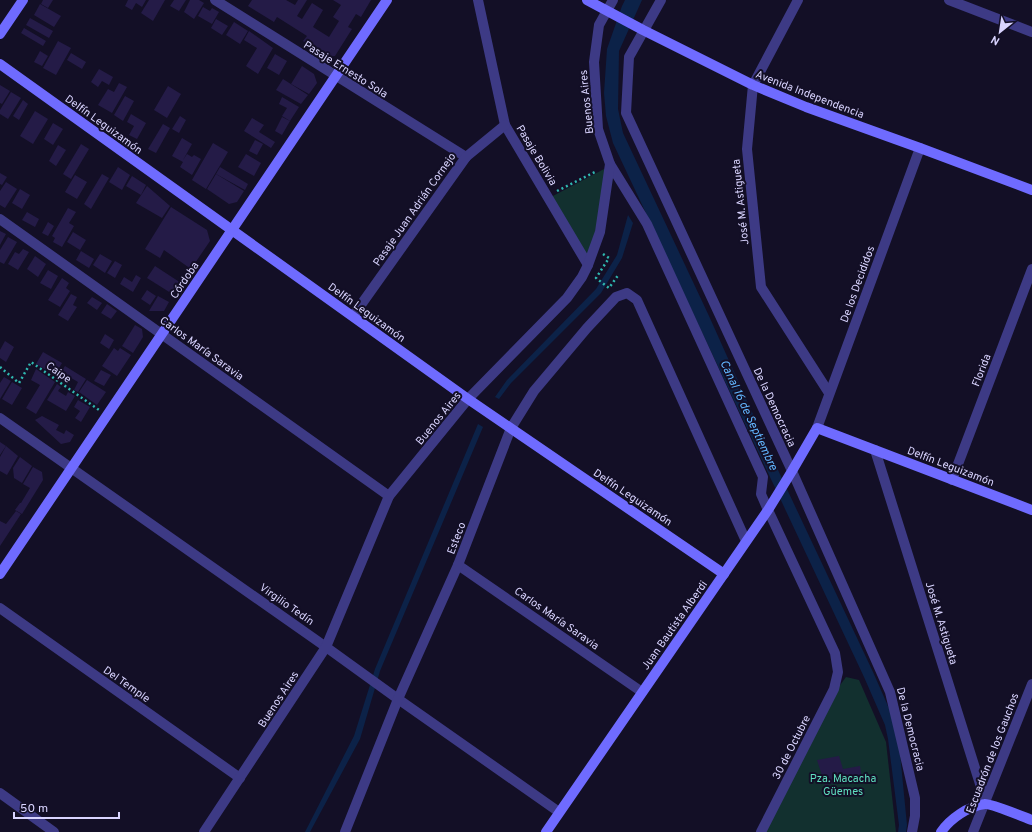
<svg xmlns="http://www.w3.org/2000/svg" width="1032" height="832" viewBox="0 0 1032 832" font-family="Overpass,sans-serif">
	<rect width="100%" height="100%" fill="#130f26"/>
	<g fill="#12302f">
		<polygon points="606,168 598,232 588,259 551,197"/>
		<polygon points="846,677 859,680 886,742 896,832 766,832 838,688"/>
	</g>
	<g fill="#0c2248">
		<polygon points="625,0 642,0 619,51 618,109 623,133 709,316 778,470 873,672 895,722 898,733 907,825 906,832 898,832 899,825 888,739 885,725 864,677 613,143 606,116 604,93 607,49 622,6"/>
		<polygon points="628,215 633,223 622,258 601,293 511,383 499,399 495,397 507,380 596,289 617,255"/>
		<polygon points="478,424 483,427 380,671 360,739 310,832 305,832 354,736 375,669"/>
	</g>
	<g fill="#241b47">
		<polygon points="43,0 53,0 48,8 41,4"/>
		<polygon points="128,0 146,0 142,7 136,3 132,10 125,6"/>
		<polygon points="149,0 165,0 153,21 141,13"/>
		<polygon points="174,0 186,0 179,11 170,6"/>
		<polygon points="190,0 199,0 204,3 194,19 184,12"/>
		<polygon points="252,0 286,0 295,5 298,0 307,0 297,16 302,19 312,3 323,10 313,27 329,37 339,21 333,17 341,5 333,0 371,0 361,17 356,14 348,27 352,29 335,56 328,57 303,41 307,36 277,17 274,22 248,6"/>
		<polygon points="40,4 61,16 54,27 34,15"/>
		<polygon points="203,7 210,11 212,8 219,12 212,24 198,16"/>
		<polygon points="30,18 53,31 49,38 26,25"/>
		<polygon points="216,19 228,26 222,35 211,28"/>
		<polygon points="234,22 248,31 240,44 226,35"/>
		<polygon points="24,28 46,41 43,46 21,33"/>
		<polygon points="249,31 273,48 258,74 246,66 257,48 244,40"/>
		<polygon points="58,41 71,48 56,75 43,68"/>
		<polygon points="40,51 48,56 42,66 34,62"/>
		<polygon points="71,53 86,62 82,69 67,60"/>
		<polygon points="275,54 287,61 279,75 267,68"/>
		<polygon points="302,66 314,74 317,83 309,94 291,84"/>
		<polygon points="99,69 113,77 109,85 102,81 98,87 91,82"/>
		<polygon points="283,79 308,95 301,104 276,90"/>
		<polygon points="119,83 127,87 112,113 98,105 108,89 114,92"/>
		<polygon points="0,85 10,91 2,104 0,103"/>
		<polygon points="168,86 181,94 167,118 154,110"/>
		<polygon points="11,92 21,98 8,119 0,114 0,110"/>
		<polygon points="125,96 134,101 123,121 114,115"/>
		<polygon points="282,97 299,107 290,121 282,116 287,108 279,104"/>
		<polygon points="23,100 28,104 19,120 13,116"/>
		<polygon points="35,111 48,119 33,144 20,136"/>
		<polygon points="131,114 146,123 137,139 129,135 134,126 127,122"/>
		<polygon points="180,116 186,120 179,133 172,129"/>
		<polygon points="282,117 290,121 282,135 275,131"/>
		<polygon points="252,118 264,125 259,132 275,142 271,148 244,131"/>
		<polygon points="53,123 63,129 53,145 44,139"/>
		<polygon points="163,124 170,128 156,153 148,149"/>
		<polygon points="182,138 192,144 183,160 187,154 192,157 194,155 201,159 192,175 180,167 183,162 172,156"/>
		<polygon points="255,140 263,144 257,155 249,151"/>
		<polygon points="213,143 228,152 206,189 192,180"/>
		<polygon points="81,144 89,149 71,179 63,174"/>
		<polygon points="58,145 66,150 56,166 49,161"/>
		<polygon points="246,154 261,163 254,176 238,167"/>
		<polygon points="118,167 130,175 122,190 109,182"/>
		<polygon points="220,167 248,184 245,190 216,174"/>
		<polygon points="0,173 7,177 2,185 0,184"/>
		<polygon points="102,174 109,178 91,209 84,204"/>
		<polygon points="216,174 244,191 237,202 229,204 207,189"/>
		<polygon points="75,175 87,182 77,199 65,192"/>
		<polygon points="132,176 146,185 141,195 126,186"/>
		<polygon points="6,182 17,189 5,208 0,205 0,191"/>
		<polygon points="147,186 170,206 162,218 136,203"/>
		<polygon points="20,189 30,195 22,209 12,203"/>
		<polygon points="171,207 207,230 210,241 191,269 164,250 160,258 145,249"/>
		<polygon points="68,208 76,212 69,223 74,226 62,247 53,242 55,238 52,236"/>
		<polygon points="27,212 39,219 35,227 22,220"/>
		<polygon points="48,222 54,226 48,236 42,233"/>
		<polygon points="0,231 6,234 0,245"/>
		<polygon points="73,232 86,240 80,250 67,242"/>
		<polygon points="8,237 17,242 4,264 0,262 0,250"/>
		<polygon points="23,249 29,252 18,270 8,264 15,252 19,254"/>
		<polygon points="81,251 94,259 89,268 76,260"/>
		<polygon points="100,254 112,261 105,273 93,265"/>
		<polygon points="35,256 46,264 38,277 27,269"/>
		<polygon points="115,261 122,265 115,278 107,273"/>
		<polygon points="155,266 181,283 174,295 147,278"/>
		<polygon points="48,270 58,276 51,289 40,283"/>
		<polygon points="136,275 141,278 133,292 120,284 124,277 132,282"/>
		<polygon points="62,278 69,283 66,288 70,291 60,307 48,300"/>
		<polygon points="147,290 156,296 150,305 141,299"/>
		<polygon points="71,294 77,297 73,305 77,307 68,321 58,315"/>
		<polygon points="158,296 169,302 164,311 149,311"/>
		<polygon points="92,297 102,303 97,310 87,303"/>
		<polygon points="107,304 117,311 111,319 101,313"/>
		<polygon points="135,325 142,329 143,337 133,353 122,346"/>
		<polygon points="105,334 114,340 109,349 100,343"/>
		<polygon points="5,341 14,347 6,362 0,358 0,350"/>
		<polygon points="114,348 118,351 120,348 131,355 117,376 102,366"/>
		<polygon points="43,352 62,363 55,375 36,364"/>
		<polygon points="65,366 86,379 78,392 74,390 78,382 61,372"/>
		<polygon points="36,369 55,382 36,414 26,408 40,385 31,380"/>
		<polygon points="101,370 111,375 104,386 94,381"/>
		<polygon points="4,377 11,381 0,399 0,383"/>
		<polygon points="87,380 106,392 97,405 79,392"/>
		<polygon points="12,382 22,388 12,405 2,399"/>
		<polygon points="57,384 61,387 58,391 66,396 68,392 75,396 66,411 47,400"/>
		<polygon points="78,400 90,407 81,422 75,418 80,411 74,407"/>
		<polygon points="42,416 59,425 56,430 64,434 66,430 74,435 70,442 61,444 35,420"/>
		<polygon points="0,442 6,446 0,455"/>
		<polygon points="6,446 18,456 7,475 0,471 0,457"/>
		<polygon points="20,457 32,466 22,483 14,478 13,468"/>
		<polygon points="33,467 42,472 43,480 22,514 15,510 20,503 21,503 30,488 23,484"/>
		<polygon points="16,511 21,514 0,546 0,521 6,524"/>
		<polygon points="839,756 843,769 860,766 862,778 825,785 817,760"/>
	</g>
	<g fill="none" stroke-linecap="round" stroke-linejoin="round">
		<g stroke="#2fb8b0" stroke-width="2.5" stroke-dasharray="2 3" stroke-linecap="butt">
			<polyline points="557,191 597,171"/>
			<polyline points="603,254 609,258 596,278 609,288 619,274"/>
			<polyline points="0,367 19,383 31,362 99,410"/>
		</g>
		<g stroke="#3d3a85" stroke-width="10">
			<polyline points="215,0 466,157"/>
			<polyline points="478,0 505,125 588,265"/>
			<polyline points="661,0 629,57 626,113 792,471 890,692 915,798 915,816 912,832"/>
			<polyline points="798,0 753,85 747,149 761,287 829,393"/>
			<polyline points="949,0 1032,32"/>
			<polyline points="610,164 647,224 763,477 761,494 768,510 835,653 838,672 834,689 761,832"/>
			<polyline points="0,219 389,496"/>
			<polyline points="353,316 466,157 505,125"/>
			<polyline points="0,418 326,647 398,699 559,812"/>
			<polyline points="817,428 920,148"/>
			<polyline points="875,450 986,803"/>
			<polyline points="952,480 1032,269"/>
			<polyline points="458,565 642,692"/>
			<polyline points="0,608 240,778"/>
			<polyline points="0,793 54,832"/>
			<polyline points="204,832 326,647 389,496 468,399 567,298 582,277 588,265 600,232 610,164 598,129 594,62 599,25 613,0"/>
			<polyline points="345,832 398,699 458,565 511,428 534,391 587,328 616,297 627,293 637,300 746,541"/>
			<polyline points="973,832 1032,684"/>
		</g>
		<g stroke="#6f6bff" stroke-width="10">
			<polyline points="587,0 643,30 753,85 806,107 920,148 1032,190"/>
			<polyline points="0,34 23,0"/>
			<polyline points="0,64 468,399 724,574"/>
			<polyline points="0,574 387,0"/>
			<polyline points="546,832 768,510 792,471 817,428 1032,510"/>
			<path d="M941,832c9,-13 27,-26 44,-28 5,-1 39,13 47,16"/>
		</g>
	</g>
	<g text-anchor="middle" stroke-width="4" stroke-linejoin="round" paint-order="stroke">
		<g font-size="11" fill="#d9d4ff" stroke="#130f26">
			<text transform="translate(346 69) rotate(32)" y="4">Pasaje Ernesto Sola</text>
			<text transform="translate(810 94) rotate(21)" y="4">Avenida Independencia</text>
			<text transform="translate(586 102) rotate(-96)" y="4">Buenos Aires</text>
			<text transform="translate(104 124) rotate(36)" y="4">Delfín Leguizamón</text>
			<text transform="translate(537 155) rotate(59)" y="4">Pasaje Bolivia</text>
			<text transform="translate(740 202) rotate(-96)" y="4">José M. Astigueta</text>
			<text transform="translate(414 209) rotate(-55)" y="4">Pasaje Juan Adrián Cornejo</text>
			<text transform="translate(184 280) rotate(-56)" y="4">Córdoba</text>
			<text transform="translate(857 284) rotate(-70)" y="4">De los Decididos</text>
			<text transform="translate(367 312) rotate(36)" y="4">Delfín Leguizamón</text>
			<text transform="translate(202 348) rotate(36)" y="4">Carlos María Saravia</text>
			<text transform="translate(981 370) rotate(-69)" y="4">Florida</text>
			<text transform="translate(59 372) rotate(35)" y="4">Caipe</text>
			<text transform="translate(775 407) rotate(65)" y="4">De la Democracia</text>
			<text transform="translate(438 418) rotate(-51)" y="4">Buenos Aires</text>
			<text transform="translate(951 466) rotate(21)" y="4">Delfín Leguizamón</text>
			<text transform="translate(633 497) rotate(34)" y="4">Delfín Leguizamón</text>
			<text transform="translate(456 538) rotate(-69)" y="4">Esteco</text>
			<text transform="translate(287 604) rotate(35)" y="4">Virgilio Tedín</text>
			<text transform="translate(557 618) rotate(35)" y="4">Carlos María Saravia</text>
			<text transform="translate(942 623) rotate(73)" y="4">José M. Astigueta</text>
			<text transform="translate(674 625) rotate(-55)" y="4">Juan Bautista Alberdi</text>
			<text transform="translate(127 684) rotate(35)" y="4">Del Temple</text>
			<text transform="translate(278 699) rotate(-57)" y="4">Buenos Aires</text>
			<text transform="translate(911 729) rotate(76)" y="4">De la Democracia</text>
			<text transform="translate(791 747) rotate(-63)" y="4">30 de Octubre</text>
			<text transform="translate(992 753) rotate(-69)" y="4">Escuadrón de los Gauchos</text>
		</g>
		<g font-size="11" fill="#5fe0c0" stroke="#130f26">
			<text x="843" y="782">Pza. Macacha<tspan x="843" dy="13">Güemes</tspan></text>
		</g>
		<g font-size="12" font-style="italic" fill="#62b6ff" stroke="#130f26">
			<text transform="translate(749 415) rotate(65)" y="4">Canal 16 de Septiembre</text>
		</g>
	</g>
	<g transform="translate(1000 32) rotate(210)" stroke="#130f26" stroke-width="3" paint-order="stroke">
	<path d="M0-3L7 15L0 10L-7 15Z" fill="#d9d4ff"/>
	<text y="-6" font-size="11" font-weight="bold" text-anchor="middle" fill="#d9d4ff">N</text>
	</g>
	<path d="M14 812v6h105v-6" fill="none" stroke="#d9d4ff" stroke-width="2"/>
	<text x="20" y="812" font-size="12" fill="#d9d4ff" stroke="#130f26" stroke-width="3" paint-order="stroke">50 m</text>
</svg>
